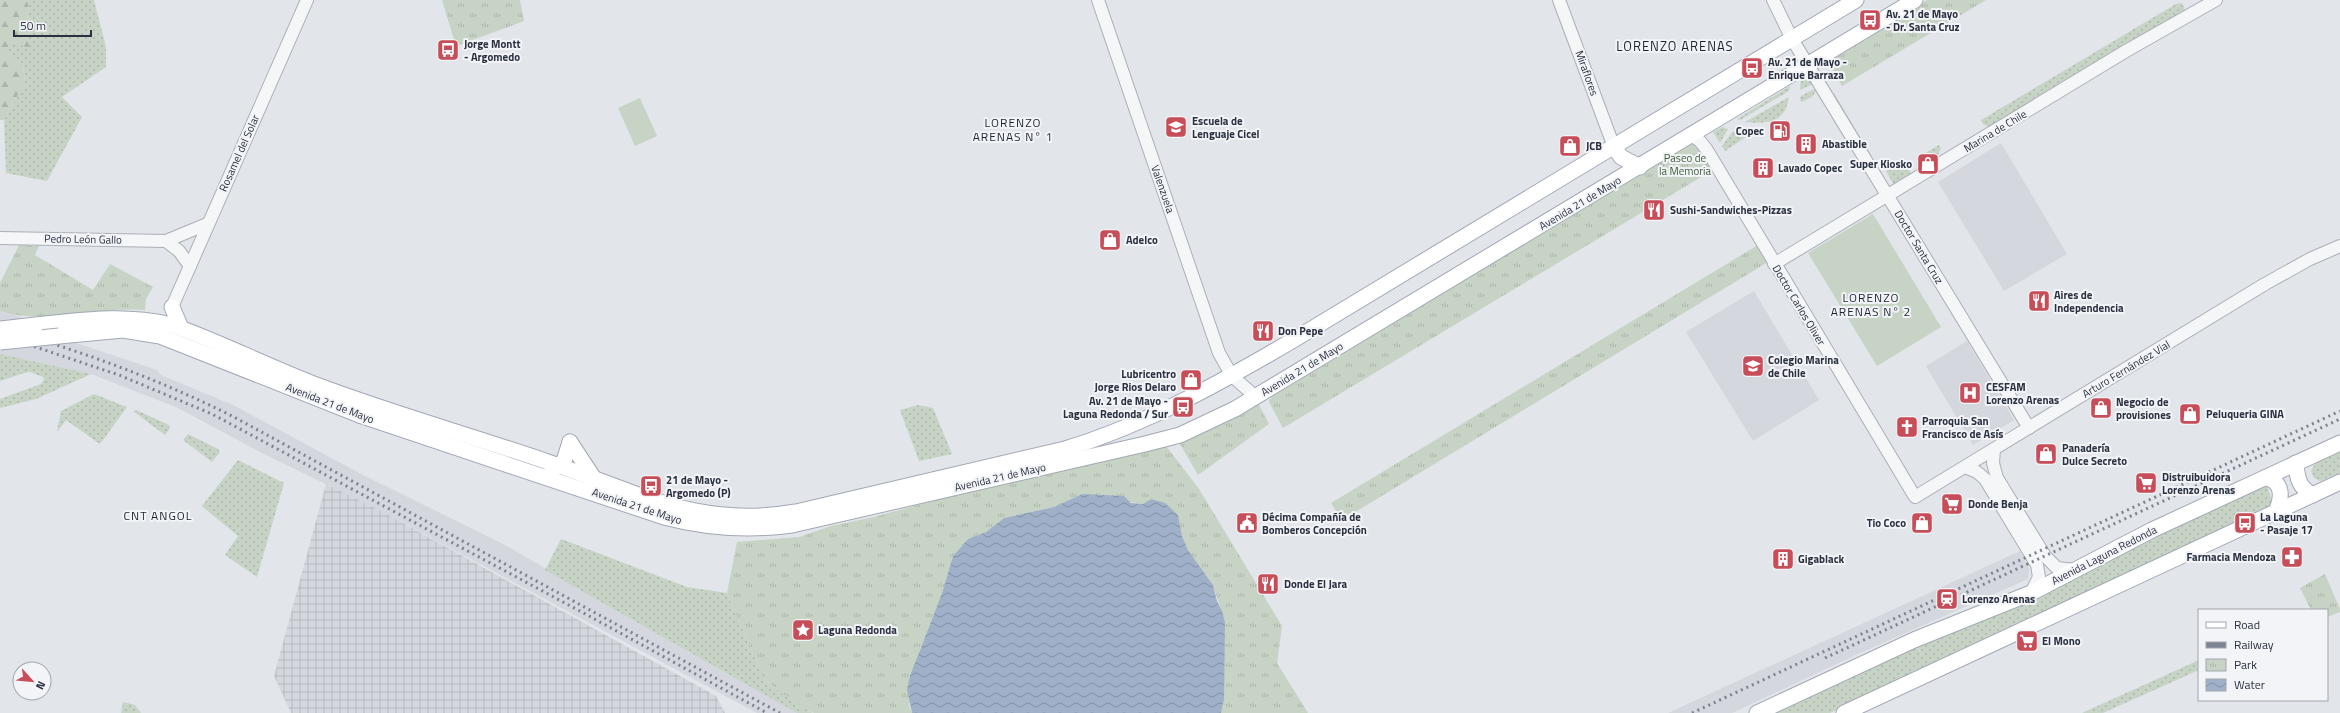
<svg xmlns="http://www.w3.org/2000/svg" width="2340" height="713" viewBox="0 0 2340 713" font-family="'Titillium Web',sans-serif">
	<defs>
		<pattern id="industrial-grid" width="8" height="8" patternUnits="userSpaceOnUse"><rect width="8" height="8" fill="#d4d7de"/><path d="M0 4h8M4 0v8" fill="none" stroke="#b6b9c0"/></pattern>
		<pattern id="grass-dots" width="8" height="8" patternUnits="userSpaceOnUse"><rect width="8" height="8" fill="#c7d3c4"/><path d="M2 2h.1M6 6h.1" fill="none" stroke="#abb6aa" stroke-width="1.8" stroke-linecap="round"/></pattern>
		<pattern id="forest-firs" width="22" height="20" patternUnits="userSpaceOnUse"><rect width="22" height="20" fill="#c7d3c4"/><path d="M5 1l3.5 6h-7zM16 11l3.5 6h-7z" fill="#abb6aa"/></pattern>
		<pattern id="park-tufts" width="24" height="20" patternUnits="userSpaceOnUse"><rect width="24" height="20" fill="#c7d3c4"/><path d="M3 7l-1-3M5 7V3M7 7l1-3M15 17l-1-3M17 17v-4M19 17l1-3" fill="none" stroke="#abb6aa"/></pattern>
		<pattern id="water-waves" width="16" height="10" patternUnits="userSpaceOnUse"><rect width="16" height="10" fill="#9fb0c8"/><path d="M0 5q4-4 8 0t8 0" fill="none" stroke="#8290a4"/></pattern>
	</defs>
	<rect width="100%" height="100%" fill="#e2e5ea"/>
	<g fill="#d4d7de">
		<polygon points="2001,143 2067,254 2004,291 1938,182"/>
		<polygon points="1754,291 1819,400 1753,441 1686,332"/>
		<polygon points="0,311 18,316 70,341 157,370 161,375 233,405 363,475 503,544 797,713 757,713 383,512 262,453 178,408 91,374 0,354"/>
		<polygon points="1967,341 2014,420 1973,445 1926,366"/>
		<polygon points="2020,551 2029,569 2028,579 1858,654 1732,713 1668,713"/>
	</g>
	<polygon fill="url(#industrial-grid)" points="326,484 383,512 716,696 725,713 291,713 274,676"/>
	<g fill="url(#grass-dots)">
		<polygon points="25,0 94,0 106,47 106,67 62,97 82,117 47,181 6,173 4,120 25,82 23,64 12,59 6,49 12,42 29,47 28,3"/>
		<polygon points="2182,3 2185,10 1991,128 1983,124 1981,120 2176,4"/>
		<polygon points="1811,71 1817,82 1800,90 1801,77"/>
		<polygon points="1790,86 1789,91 1740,120 1737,119"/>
		<polygon points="1818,87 1813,96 1802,102 1800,100 1801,96"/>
		<polygon points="1834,93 1890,188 1888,189 1832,95"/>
		<path d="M1789,97c-4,26 -21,27 -44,25z"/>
		<polygon points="1722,127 1728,129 1720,143 1713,132"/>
		<polygon points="1733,131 1746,137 1725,151 1722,146"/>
		<polygon points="1939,145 1941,148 1937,157 1925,164 1920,156"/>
		<polygon points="1904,161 1912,175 1894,185 1886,171"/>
		<polygon points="0,354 91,374 36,399 0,408 0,399 41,384 44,379 43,377 30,372 24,373 0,381"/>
		<polygon points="94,394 127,407 100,444 66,420 57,432 61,411"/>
		<polygon points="918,405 933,408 952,454 919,461 900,410"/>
		<polygon points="136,410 169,425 170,428 165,435 133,411"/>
		<polygon points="188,434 218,449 220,452 212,462 183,440"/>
		<polygon points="2340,450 2340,473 2320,481 2314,478 2311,471 2317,460"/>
		<polygon points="238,460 284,483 257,577 225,555 238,536 202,506"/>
		<polygon points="2266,483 2273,504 1830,713 1776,713 1916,645 1923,657 1917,645 2084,573"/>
		<polygon points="561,539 687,587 727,593 764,679 792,701 813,713 797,713 545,570"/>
		<polygon points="2199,660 2199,670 2103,713 2082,713"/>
		<polygon points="123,702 135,705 141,713 121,713"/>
	</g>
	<polygon fill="url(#forest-firs)" points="0,0 25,0 28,3 29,48 12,42 6,49 12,59 23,64 25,82 4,120 0,120"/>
	<g fill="url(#park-tufts)">
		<polygon points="442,0 520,0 524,21 456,46"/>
		<polygon points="1927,0 1986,0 1842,86 1827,61"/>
		<polygon points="1696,141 1716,168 1283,428 1270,404 1269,401 1274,393 1686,142"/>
		<path d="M19,245l20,1 -4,9 58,35 17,-26 43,23 -7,12 -1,11c-49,-4 -97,16 -145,1v-28z"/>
		<polygon points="1758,245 1768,262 1342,520 1331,503"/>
		<polygon points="1258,403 1269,424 1198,475 1180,444 1182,440"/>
		<polygon points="1157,446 1167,447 1199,489 1282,626 1277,663 1308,713 1221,713 1225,622 1213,585 1188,550 1182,536 1178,515 1151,499 1143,504 1082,494 1054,507 1004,518 986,532 968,539 953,556 942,593 919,652 909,706 912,713 814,713 792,701 764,679 727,593 737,542 799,537 831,526 874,517 1013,479"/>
		<polygon points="2325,574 2340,609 2340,612 2327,617 2327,610 2311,610 2300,588"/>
	</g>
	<g fill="#c7d3c4">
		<polygon points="640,98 657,136 635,146 618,108"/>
		<polygon points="1873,214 1941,327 1877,366 1808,253"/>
	</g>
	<polygon fill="url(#water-waves)" points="1082,494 1124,496 1131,503 1143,504 1151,499 1165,503 1178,515 1182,536 1188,550 1213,585 1217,601 1222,611 1225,622 1224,699 1221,713 912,713 907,689 910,676 942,593 953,556 968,539 986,532 1004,518 1054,507"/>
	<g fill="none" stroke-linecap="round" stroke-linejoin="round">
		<g stroke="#abafb7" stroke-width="14">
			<g id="minor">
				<polyline points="1098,0 1219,353 1232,376 1256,397"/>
				<polyline points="1559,0 1614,147"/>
				<polyline points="1773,0 1792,39 2029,428"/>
				<polyline points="1692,136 1700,141 1707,150 1915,497 2265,284 2310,259 2340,246"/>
				<polyline points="0,238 166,241 207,224"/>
				<polyline points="166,241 179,251 190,266"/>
				<polyline points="1774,264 2126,51 2216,0"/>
				<polyline points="172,307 307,0"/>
				<polyline points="1994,449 1993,463 1997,478 2045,556 2057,568 2076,570"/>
				<polyline points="1965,467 1977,472 1985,479 2037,565 2039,577 2031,593"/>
			</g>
		</g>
		<g stroke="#a2a8b5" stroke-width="17">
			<g id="major">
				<polyline points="1614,147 1621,157 1640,167"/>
				<polyline points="172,307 181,328"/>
				<path d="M36,325c50,-5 87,-11 136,0 50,18 97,42 147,61 75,28 153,50 229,76 90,30 149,67 248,50l269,-63c82,-25 157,-67 230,-110l561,-339"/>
				<path d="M59,336l64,-6 37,6 202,80 302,101c42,11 84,14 128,8l353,-81 35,-9 55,-26 680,-409"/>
				<polyline points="570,442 595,480"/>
				<path d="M2296,463c1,15 3,25 17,32"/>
				<polyline points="552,470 564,461 570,442"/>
				<path d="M2266,478c18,4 16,20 10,34"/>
				<polyline points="1757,713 1914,640 2031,593 2152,530 2340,443"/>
				<polyline points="1844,713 2340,482"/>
			</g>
		</g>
		<use href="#minor" stroke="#f5f6f8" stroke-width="12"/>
		<use href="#major" stroke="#fff" stroke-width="15"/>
		<g stroke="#7c8392" stroke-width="3" stroke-dasharray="2 4" stroke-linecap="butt">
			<path d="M0,328c79,22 158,51 232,88l548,297"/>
			<polyline points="0,335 119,375 212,414 578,610 767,713"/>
			<polyline points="1825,658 2340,419"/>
			<polyline points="1692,713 2340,411"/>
		</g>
		<g stroke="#a2a8b5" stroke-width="17" stroke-linecap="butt">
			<g id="major-bridge">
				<polyline points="0,329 36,325"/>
				<polyline points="0,342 59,336"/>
			</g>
		</g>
		<use href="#major-bridge" stroke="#fff" stroke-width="15"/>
	</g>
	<defs>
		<g id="bus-square" transform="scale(1.15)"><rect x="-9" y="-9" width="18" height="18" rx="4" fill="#c74e59" stroke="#f2f4f7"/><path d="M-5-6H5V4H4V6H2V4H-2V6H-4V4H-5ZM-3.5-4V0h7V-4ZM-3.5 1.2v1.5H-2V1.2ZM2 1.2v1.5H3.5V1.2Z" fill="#fff"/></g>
		<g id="school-square" transform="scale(1.15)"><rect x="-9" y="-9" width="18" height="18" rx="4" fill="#c74e59" stroke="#f2f4f7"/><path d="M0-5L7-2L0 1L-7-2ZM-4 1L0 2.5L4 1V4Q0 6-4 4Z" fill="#fff"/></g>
		<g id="fuel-square" transform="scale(1.15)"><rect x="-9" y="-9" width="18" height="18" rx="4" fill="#c74e59" stroke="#f2f4f7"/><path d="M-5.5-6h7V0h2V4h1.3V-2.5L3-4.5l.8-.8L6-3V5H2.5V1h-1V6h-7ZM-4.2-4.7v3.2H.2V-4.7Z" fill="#fff"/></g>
		<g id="building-square" transform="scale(1.15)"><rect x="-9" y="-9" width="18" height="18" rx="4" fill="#c74e59" stroke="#f2f4f7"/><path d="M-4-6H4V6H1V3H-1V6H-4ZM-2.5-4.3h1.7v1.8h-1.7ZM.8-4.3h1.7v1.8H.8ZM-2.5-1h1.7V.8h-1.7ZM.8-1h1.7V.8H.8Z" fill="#fff"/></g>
		<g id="shop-square" transform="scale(1.15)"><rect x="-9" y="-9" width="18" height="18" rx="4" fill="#c74e59" stroke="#f2f4f7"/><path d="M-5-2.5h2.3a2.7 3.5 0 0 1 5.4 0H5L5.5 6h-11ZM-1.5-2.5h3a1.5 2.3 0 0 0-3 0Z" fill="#fff"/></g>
		<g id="restaurant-square" transform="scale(1.15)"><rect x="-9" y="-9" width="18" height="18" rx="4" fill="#c74e59" stroke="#f2f4f7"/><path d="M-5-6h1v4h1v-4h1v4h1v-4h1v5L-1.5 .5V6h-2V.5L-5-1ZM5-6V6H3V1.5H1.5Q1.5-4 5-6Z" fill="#fff"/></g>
		<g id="hospital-square" transform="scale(1.15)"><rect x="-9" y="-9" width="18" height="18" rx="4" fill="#c74e59" stroke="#f2f4f7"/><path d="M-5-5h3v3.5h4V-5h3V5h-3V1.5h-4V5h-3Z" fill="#fff"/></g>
		<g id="church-square" transform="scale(1.15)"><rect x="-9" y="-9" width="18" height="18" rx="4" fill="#c74e59" stroke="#f2f4f7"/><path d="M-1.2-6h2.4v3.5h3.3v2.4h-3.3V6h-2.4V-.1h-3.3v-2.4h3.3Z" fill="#fff"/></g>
		<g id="supermarket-square" transform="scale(1.15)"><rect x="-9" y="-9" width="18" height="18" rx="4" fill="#c74e59" stroke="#f2f4f7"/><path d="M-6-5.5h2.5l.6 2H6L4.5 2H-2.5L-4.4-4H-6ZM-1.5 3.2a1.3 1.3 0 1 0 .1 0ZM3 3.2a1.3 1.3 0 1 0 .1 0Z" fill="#fff"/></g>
		<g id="civic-square" transform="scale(1.15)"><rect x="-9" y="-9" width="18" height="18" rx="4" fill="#c74e59" stroke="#f2f4f7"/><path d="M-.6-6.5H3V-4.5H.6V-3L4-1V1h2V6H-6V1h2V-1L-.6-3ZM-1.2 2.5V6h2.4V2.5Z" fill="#fff"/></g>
		<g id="pharmacy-square" transform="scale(1.15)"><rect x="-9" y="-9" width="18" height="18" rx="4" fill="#c74e59" stroke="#f2f4f7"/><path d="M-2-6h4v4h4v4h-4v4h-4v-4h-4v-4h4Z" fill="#fff"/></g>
		<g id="station-square" transform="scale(1.15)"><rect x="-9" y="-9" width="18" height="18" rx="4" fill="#c74e59" stroke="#f2f4f7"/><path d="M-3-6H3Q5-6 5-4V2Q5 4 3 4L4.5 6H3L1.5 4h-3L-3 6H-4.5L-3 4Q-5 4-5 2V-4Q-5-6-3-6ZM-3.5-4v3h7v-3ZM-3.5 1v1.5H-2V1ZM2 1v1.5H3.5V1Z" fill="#fff"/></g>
		<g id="sight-square" transform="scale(1.15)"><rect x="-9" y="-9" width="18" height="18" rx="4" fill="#c74e59" stroke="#f2f4f7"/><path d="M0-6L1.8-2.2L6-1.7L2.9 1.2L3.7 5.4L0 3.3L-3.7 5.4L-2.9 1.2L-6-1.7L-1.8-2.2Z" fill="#fff"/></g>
	</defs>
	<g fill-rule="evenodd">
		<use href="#bus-square" x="1870" y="20"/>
		<use href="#bus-square" x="448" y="50"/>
		<use href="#bus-square" x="1752" y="68"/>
		<use href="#school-square" x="1176" y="127"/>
		<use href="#fuel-square" x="1780" y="131"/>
		<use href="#building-square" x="1806" y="144"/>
		<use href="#shop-square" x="1570" y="146"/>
		<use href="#shop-square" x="1928" y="164"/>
		<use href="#building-square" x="1763" y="168"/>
		<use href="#restaurant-square" x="1654" y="210"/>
		<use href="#shop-square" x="1110" y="240"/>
		<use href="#restaurant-square" x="2039" y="301"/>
		<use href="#restaurant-square" x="1263" y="331"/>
		<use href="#school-square" x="1753" y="366"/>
		<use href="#shop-square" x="1191" y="380"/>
		<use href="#hospital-square" x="1970" y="393"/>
		<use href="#bus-square" x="1183" y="407"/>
		<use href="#shop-square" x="2101" y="408"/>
		<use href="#shop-square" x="2190" y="414"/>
		<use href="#church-square" x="1907" y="427"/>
		<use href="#shop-square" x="2046" y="454"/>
		<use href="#supermarket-square" x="2146" y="483"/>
		<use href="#bus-square" x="651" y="486"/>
		<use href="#supermarket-square" x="1952" y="504"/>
		<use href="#civic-square" x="1247" y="523"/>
		<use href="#shop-square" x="1922" y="523"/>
		<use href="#bus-square" x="2245" y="523"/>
		<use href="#pharmacy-square" x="2292" y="557"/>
		<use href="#building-square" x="1783" y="559"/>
		<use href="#restaurant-square" x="1268" y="584"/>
		<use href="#station-square" x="1947" y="599"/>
		<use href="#sight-square" x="803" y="630"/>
		<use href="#supermarket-square" x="2027" y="641"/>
	</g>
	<g text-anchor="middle" stroke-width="4" stroke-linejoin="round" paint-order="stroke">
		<g font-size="11" font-weight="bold" fill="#2b3141" stroke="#f2f4f7" text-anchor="start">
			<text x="1886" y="18">Av. 21 de Mayo<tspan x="1886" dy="13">- Dr. Santa Cruz</tspan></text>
			<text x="464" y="48">Jorge Montt<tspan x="464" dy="13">- Argomedo</tspan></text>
			<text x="1768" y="66">Av. 21 de Mayo -<tspan x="1768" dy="13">Enrique Barraza</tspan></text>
			<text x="1192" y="125">Escuela de<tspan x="1192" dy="13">Lenguaje Cicel</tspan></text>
			<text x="1764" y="135" text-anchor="end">Copec</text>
			<text x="1822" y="148">Abastible</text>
			<text x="1586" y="150">JCB</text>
			<text x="1912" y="168" text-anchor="end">Super Kiosko</text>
			<text x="1778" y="172">Lavado Copec</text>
			<text x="1670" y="214">Sushi-Sandwiches-Pizzas</text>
			<text x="1126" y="244">Adelco</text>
			<text x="2054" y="299">Aires de<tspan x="2054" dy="13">Independencia</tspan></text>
			<text x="1278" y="335">Don Pepe</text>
			<text x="1768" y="364">Colegio Marina<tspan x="1768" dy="13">de Chile</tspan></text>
			<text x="1176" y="378" text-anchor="end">Lubricentro<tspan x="1176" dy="13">Jorge Rios Delaro</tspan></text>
			<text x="1986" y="391">CESFAM<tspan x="1986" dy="13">Lorenzo Arenas</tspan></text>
			<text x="1168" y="405" text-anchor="end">Av. 21 de Mayo -<tspan x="1168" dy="13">Laguna Redonda / Sur</tspan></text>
			<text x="2116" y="406">Negocio de<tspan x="2116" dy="13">provisiones</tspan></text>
			<text x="2206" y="418">Peluqueria GINA</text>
			<text x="1922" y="425">Parroquia San<tspan x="1922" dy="13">Francisco de Asís</tspan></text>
			<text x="2062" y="452">Panadería<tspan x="2062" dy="13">Dulce Secreto</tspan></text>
			<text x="2162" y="481">Distruibuidora<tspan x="2162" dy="13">Lorenzo Arenas</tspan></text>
			<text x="666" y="484">21 de Mayo -<tspan x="666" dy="13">Argomedo (P)</tspan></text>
			<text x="1968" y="508">Donde Benja</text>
			<text x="1262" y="521">Décima Compañía de<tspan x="1262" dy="13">Bomberos Concepción</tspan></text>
			<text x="2260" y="521">La Laguna<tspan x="2260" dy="13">- Pasaje 17</tspan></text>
			<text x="1906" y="527" text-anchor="end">Tio Coco</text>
			<text x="2276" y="561" text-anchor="end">Farmacia Mendoza</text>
			<text x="1798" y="563">Gigablack</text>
			<text x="1284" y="588">Donde El Jara</text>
			<text x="1962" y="603">Lorenzo Arenas</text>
			<text x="818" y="634">Laguna Redonda</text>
			<text x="2042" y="645">El Mono</text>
		</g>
		<g font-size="11" fill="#2b3141" stroke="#f2f4f7">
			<text transform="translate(1587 73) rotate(70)" y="4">Miraflores</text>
			<text transform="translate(1995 131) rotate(-31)" y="4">Marina de Chile</text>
			<text transform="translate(239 153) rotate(-66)" y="4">Rosamel del Solar</text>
			<text transform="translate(1163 189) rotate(71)" y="4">Valenzuela</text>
			<text transform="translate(1580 203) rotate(-31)" y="4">Avenida 21 de Mayo</text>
			<text transform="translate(83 239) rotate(1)" y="4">Pedro León Gallo</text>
			<text transform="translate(1919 247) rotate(59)" y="4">Doctor Santa Cruz</text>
			<text transform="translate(1799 305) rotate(59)" y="4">Doctor Carlos Oliver</text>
			<text transform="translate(1302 369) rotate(-31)" y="4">Avenida 21 de Mayo</text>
			<text transform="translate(2126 369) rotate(-31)" y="4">Arturo Fernández Vial</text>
			<text transform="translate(330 403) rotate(21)" y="4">Avenida 21 de Mayo</text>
			<text transform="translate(1000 477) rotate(-13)" y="4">Avenida 21 de Mayo</text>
			<text transform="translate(637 506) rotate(18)" y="4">Avenida 21 de Mayo</text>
			<text transform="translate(2104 555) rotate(-27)" y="4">Avenida Laguna Redonda</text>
		</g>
		<g font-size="11" fill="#3d5c39" stroke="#f2f4f7">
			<text x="1685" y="162">Paseo de<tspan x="1685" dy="13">la Memoria</tspan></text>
		</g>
		<g font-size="12" letter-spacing="1" fill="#1d2332" stroke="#f2f4f7">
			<text x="1013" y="127">LORENZO<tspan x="1013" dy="14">ARENAS N° 1</tspan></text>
			<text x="1871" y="302">LORENZO<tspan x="1871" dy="14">ARENAS N° 2</tspan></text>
			<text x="158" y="520">CNT ANGOL</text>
		</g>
		<g font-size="13" letter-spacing="1" fill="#1d2332" stroke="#f2f4f7">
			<text x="1675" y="51">LORENZO ARENAS</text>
		</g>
	</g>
	<rect x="2198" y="609" width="130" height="92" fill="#f2f4f7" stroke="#a2a6ae"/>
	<rect x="2206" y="622" width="20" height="6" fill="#ffffff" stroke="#a2a6ae"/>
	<text x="2234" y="629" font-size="12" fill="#2b3141">Road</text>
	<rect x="2206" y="642" width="20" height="6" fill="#7c8392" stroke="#a2a6ae"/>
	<text x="2234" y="649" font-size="12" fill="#2b3141">Railway</text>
	<rect x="2206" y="659" width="20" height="12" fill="url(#park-tufts)" stroke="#a2a6ae"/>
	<text x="2234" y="669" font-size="12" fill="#2b3141">Park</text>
	<rect x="2206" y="679" width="20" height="12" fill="url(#water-waves)" stroke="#a2a6ae"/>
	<text x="2234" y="689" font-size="12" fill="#2b3141">Water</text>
	<g transform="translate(32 681) rotate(117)"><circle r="19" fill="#f2f4f7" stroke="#a2a6ae"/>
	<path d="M0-3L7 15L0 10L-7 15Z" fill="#c74e59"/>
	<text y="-6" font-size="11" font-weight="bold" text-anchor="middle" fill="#2b3141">N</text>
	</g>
	<path d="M14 30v6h77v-6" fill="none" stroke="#2b3141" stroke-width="2"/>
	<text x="20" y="30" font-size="12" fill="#2b3141" stroke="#f2f4f7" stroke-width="3" paint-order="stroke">50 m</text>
</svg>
